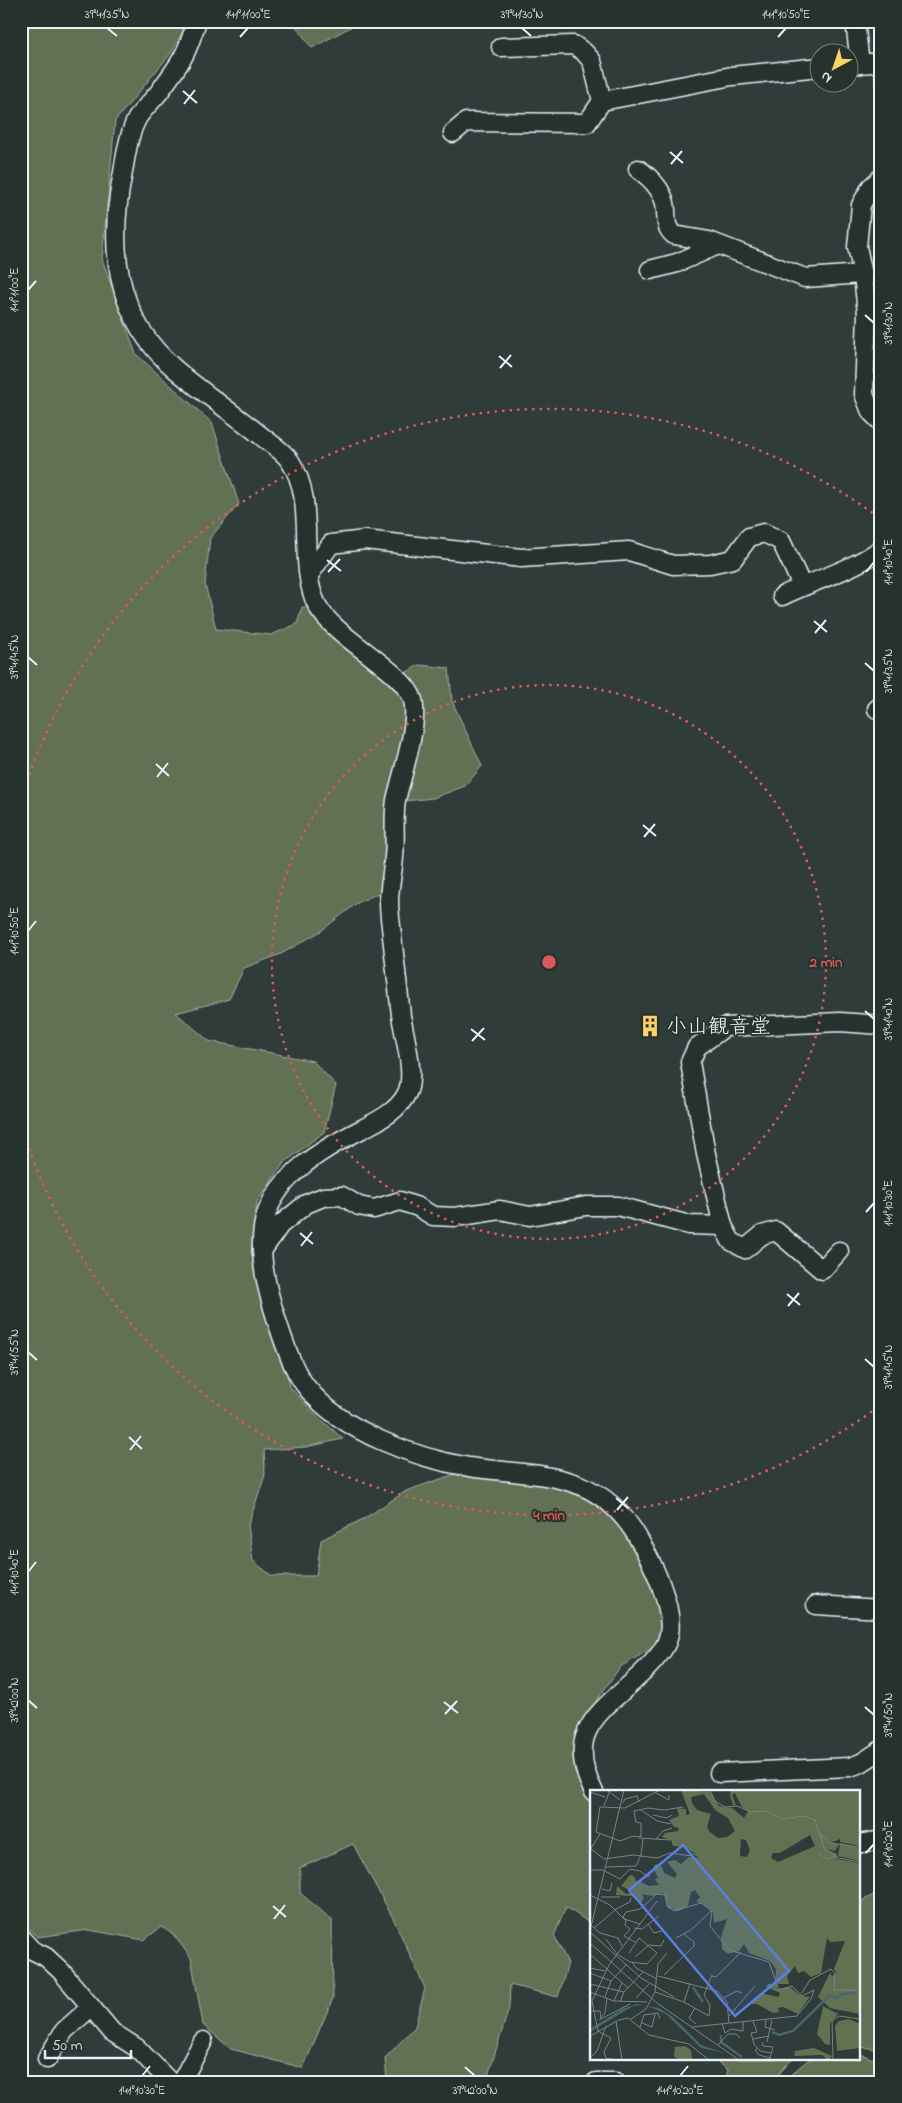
<svg xmlns="http://www.w3.org/2000/svg" width="902" height="2103" viewBox="0 0 902 2103" font-family="'Indie Flower','Klee One',sans-serif">
	<rect width="100%" height="100%" fill="#2f3c3a"/>
	<filter id="ink" filterUnits="userSpaceOnUse"><feTurbulence type="fractalNoise" baseFrequency=".02" numOctaves="2"/><feDisplacementMap in="SourceGraphic" scale="10" xChannelSelector="R" yChannelSelector="G"/><feConvolveMatrix kernelMatrix="1 2 1 2 8 2 1 2 1" color-interpolation-filters="sRGB"/></filter>
	<g filter="url(#ink)">
		<g fill="#627152" stroke="#a5b1a5">
			<polygon points="21,21 189,21 171,53 115,121 102,259 136,354 212,423 239,504 210,538 205,584 216,629 271,635 297,624 302,607 319,607 397,678 419,665 449,668 452,701 482,766 465,786 433,798 395,802 387,889 357,903 321,931 281,954 244,968 229,999 176,1013 209,1041 313,1061 336,1085 324,1132 284,1163 257,1202 251,1253 282,1347 290,1387 311,1410 343,1439 306,1447 264,1450 265,1475 248,1525 253,1561 272,1576 316,1576 321,1540 365,1518 406,1491 455,1474 546,1482 586,1497 621,1519 663,1606 659,1644 620,1667 592,1707 574,1760 591,1804 591,1924 566,1907 554,1936 568,1963 558,1997 510,1985 509,2008 486,2082 387,2082 385,2058 415,2027 425,1988 394,1920 353,1844 300,1868 300,1893 332,1920 333,1998 303,2068 231,2049 203,2025 191,1958 173,1934 161,1927 144,1940 89,1930 37,1937 21,1921"/>
			<polygon points="292,21 352,21 354,25 312,48"/>
			<polygon points="881,67 881,100 877,101 874,68"/>
			<polygon points="881,1891 881,2049 858,2047 858,1903"/>
			<polygon points="858,2053 881,2062 881,2082 786,2082 788,2077 809,2059 858,2059"/>
			<polygon points="714,2059 792,2059 772,2082 725,2082 728,2070"/>
		</g>
		<g fill="none" stroke-linecap="round" stroke-linejoin="round">
			<g stroke="#e8f1f8" stroke-width="21">
				<g id="minor">
					<path d="M197,21c-4,11 -7,22 -12,32 -6,13 -17,26 -25,38 -7,9 -16,17 -22,26 -9,15 -12,37 -15,55 -15,74 -9,145 52,197 29,25 61,46 90,70 8,6 19,13 25,22 28,41 6,102 27,144 17,33 88,66 96,95 6,24 -11,74 -17,100 -3,19 0,38 -2,57 -1,14 -5,30 -5,45 0,11 2,23 3,34 3,26 6,52 9,79 3,21 15,59 6,78 -9,18 -26,26 -43,35 -40,20 -94,50 -101,100 -5,36 8,76 20,111 6,17 13,36 25,50 35,43 108,69 161,78 68,10 129,1 169,71 14,24 36,68 31,96 -2,12 -9,20 -17,29 -40,44 -93,61 -58,129"/>
					<polyline points="855,21 860,64"/>
					<polyline points="501,47 574,45 584,52 592,61 602,101"/>
					<polyline points="850,65 881,62"/>
					<polyline points="453,133 466,122 587,123 602,101 732,76 820,67"/>
					<path d="M638,169c13,9 23,19 27,34 3,13 -2,23 9,32l35,6 96,37 58,-4"/>
					<polyline points="881,178 871,187 861,205 857,247 863,274 867,314 864,394 871,412 881,422"/>
					<polyline points="650,270 677,263 718,245"/>
					<polyline points="309,575 331,544 365,540 521,558 629,551 673,565 710,564 733,559 749,537 764,533 781,541 802,586"/>
					<path d="M782,596c32,-16 69,-25 99,-47"/>
					<polyline points="877,709 881,706"/>
					<polyline points="262,1251 280,1225 306,1204 323,1197 342,1196 359,1206 374,1209 400,1201 418,1207 433,1216 455,1217 500,1210 530,1216 586,1206 618,1206 689,1225 723,1226"/>
					<polyline points="839,1251 822,1270 776,1231 762,1235 745,1249 731,1241 723,1226 706,1154 690,1062 697,1047 725,1027 840,1022 881,1025"/>
					<polyline points="816,1605 881,1609"/>
					<polyline points="719,1773 850,1767 861,1763 881,1750"/>
					<polyline points="858,1844 881,1840"/>
					<polyline points="21,1938 32,1950 46,1957 61,1971 112,2032 137,2048 170,2082"/>
					<polyline points="47,2059 64,2031 91,2007"/>
					<polyline points="181,2082 203,2041"/>
					<polyline points="596,2082 616,2082"/>
				</g>
			</g>
			<use href="#minor" stroke="#26332d" stroke-width="18"/>
		</g>
	</g>
	<path fill="none" stroke="#e8f1f8" stroke-width="2" d="M107,28l10,8M522,28l9,8M240,37l8,-9M778,37l8,-9M183,91l14,12M184,104l11,-14M670,152l13,11M671,164l11,-13M28,290l8,-9M865,315l9,8M499,356l13,11M500,368l11,-13M327,560l14,11M328,572l12,-13M866,572l8,-10M814,621l13,11M815,633l11,-13M28,657l9,8M865,663l9,8M156,764l13,12M157,777l11,-14M643,825l13,11M644,837l11,-13M28,931l8,-10M865,1011l9,8M471,1029l14,11M472,1041l12,-13M866,1212l8,-9M300,1233l13,11M301,1246l11,-14M787,1294l13,11M788,1306l11,-13M28,1352l9,8M865,1359l9,8M129,1437l13,12M130,1450l11,-14M616,1498l13,11M617,1510l11,-13M28,1572l8,-10M28,1700l9,8M444,1702l14,11M865,1707l9,8M445,1714l12,-13M866,1853l8,-9M273,1906l13,11M274,1919l11,-14M465,2067l10,9M142,2076l8,-10M680,2076l8,-10"/>
	<g fill="none" stroke="#da5a5c" stroke-width="2.5" stroke-dasharray="2.5 5">
		<circle cx="549" cy="962" r="277"/>
		<path d="M878 1407A553 553 0 0 1 22 1128M22 796A553 553 0 0 1 878 517"/>
	</g>
	<defs>
		<g id="building-bare" transform="scale(1.725)"><path d="M-4-6H4V6H1V3H-1V6H-4ZM-2.5-4.3h1.7v1.8h-1.7ZM.8-4.3h1.7v1.8H.8ZM-2.5-1h1.7V.8h-1.7ZM.8-1h1.7V.8H.8Z" fill="#ffd166" stroke="#26332d" stroke-width="2.5" paint-order="stroke"/></g>
	</defs>
	<g fill-rule="evenodd">
		<use href="#building-bare" x="650" y="1026"/>
	</g>
	<g text-anchor="middle" stroke-width="4" stroke-linejoin="round" paint-order="stroke">
		<g font-size="21" fill="#e8f1f8" stroke="#26332d" text-anchor="start">
			<text x="666" y="1033">小山観音堂</text>
		</g>
	</g>
	<g transform="translate(590 1790)">
		<rect width="270" height="270" fill="#2f3c3a"/>
		<path d="M91,0l29,2 9,14 13,2 12,10 4,-7 -6,-4 -7,-14 -3,2 4,10h-3l-3,-10 1,-5h129v42l-4,1h4v13l-20,-4v-3l-7,3 -9,-3 15,6 -4,6 -8,-2 10,5v5l23,4v151l-30,-6 -12,-11 12,-24 2,3 4,-3 -2,-4 11,-28 -15,1 -3,-4 -6,35 -10,4 -7,-6 -6,2 -3,-7 -8,10 2,8h-11l-1,-3v8l13,-2 11,9 9,1 -12,17 -15,-7 -5,1 1,4 -6,1 -16,-9h-9l12,-11 19,4 1,-4 -14,-6 2,-3h7l1,-15 -6,-8 -21,-8 -5,-9 -5,7 -11,3 -6,-5 -1,-12 6,-18 -13,4 -1,-11 -11,-9 -6,-1 4,-5 -5,-7 -4,2 -3,14 -9,5 -11,-3 -5,-15 -11,3 -10,-2 2,4 -3,5 -10,-7 -15,-1 1,-9 9,8 8,-2 -13,-6 9,-11 4,1 4,10 -1,-6 12,6 10,-1 -4,-6 3,-1 -5,-11 3,-3 6,3 2,6 11,5 2,-4 -10,-12 8,-2 6,4 8,-7 13,1 -18,-11 -11,-1 -2,-6 -9,-3 3,-4 13,-2 1,-3 -5,-1 -5,-7 10,-4 -2,-8 9,1v6l4,-1zM114,4l11,16 13,8 7,13 -8,6 -9,1 -8,-6 -3,-5 4,-13 -14,-4 -5,-7 -1,-6zM220,45l5,11 -37,16 -7,-4 2,-5h7zM151,49l5,1 4,10 -3,7 -7,-1zM250,53l20,5v13l-22,-5zM233,216l15,8 -8,9v22l-5,-1 -8,-10zM259,229l11,5v24l-23,3 -2,-25 4,-5zM95,256l6,4 1,10h-14l-4,-4 1,-9zM224,258l18,8 -3,4h-8l5,-2 -4,-3 -28,1 1,-5z" fill="#627152" fill-rule="evenodd"/>
		<path d="M47,214l22,4 14,9 28,28 23,8 -23,-5 -35,-34 -21,-9 -12,1 -43,26v-3l32,-20z" fill="#47666d"/>
		<path fill="none" stroke="#47666d" stroke-width="2.5" d="M103,197l10,15M182,242l7,3 14,-4 37,-36 7,3 4,-4 15,-1M131,245v7l21,15"/>
		<path fill="none" stroke="#798486" stroke-width="1" d="M17,0l13,10M120,0l5,11 10,6 12,-1 14,6 15,-1 17,8 21,-3 11,4 10,30 14,8 21,4M0,2l15,5M66,3l13,7v-5M33,13l2,-4 12,-3 2,6M14,16l6,-16M51,20l16,11 14,3M44,21l2,11 5,1v14l-8,-1 -13,5 -24,-9 4,-25 25,1 35,-18M44,21l14,-3 16,2 19,-3M63,25l14,3 5,-3M230,44l10,9 30,4M49,48l31,2M66,49l7,-8 9,-3M0,58l14,11 29,-4 24,3 13,-5 22,3 1,-2 9,4M0,60l10,-16M228,63l9,6 9,-3M51,65l2,-16M16,77l30,-1 5,-11M0,80h13l17,9 10,-10 10,2 8,6 2,-2M12,99l8,2 2,-8M0,105l20,10 14,14 16,5 -31,41 -17,36 6,30 13,7 -7,14 2,6 10,2M11,107h19M24,120l16,-8 1,-4M36,130l-3,-3 3,-5 14,-3 17,-15 9,1 1,11 7,5 27,-8 11,8 -2,15 19,24 40,12 10,28 13,-4 10,10 12,-6 -3,9 -14,17 -105,11M36,130l-1,5 5,4 -6,7 11,6M50,134l17,-23M58,134l6,9 8,-2M2,136l8,7 18,5 4,8M4,138l20,-17M44,138l8,1 17,-13M0,141l34,-141M0,142l51,46 33,19M86,148l15,-8 20,-19M16,149l11,15 13,8 17,2 10,-11 -18,-15 -10,15M0,153l67,60 82,57M0,164l38,34M45,167l14,-12 12,1 3,-6M42,172l4,6 21,11M0,178l15,3M0,183l21,8M74,185l30,-29v-4l-10,-8M68,186l59,15 10,11 2,21M121,186l5,1 25,-25M0,194l34,8M0,202l24,9 33,1M65,202l29,10 25,14M211,204l9,-14 21,-11 4,5 -1,16h21l5,5M15,207l6,-16 16,-17M46,208l13,-14M133,208l14,-7 5,2M24,211l8,-18M30,212l4,-10 19,-20M94,212l6,-19M105,218l-6,10 7,6M0,221h10l1,7M119,226l1,-11 -6,-10 8,-20M139,226l26,-30M10,229l5,-6 2,-15M41,229l15,-10 9,-17 3,-28 9,-11M9,230l31,-16M176,230l-1,7 10,3M26,231l6,39M163,231l4,11 -6,1 3,11 6,7 11,2M52,233l10,4 3,-13M132,233l3,10 6,-4 12,2v-9M50,237l4,-12 14,-2 2,6M0,246l29,-16 9,-2 21,17 40,9 20,16M163,249l16,-3M177,252l5,-22M128,255l10,-11h8l4,4M168,258l-3,2 4,5 11,3 3,-11 -10,-1 -1,-4M0,268l7,-7 9,-25M243,270l-1,-39 7,-5 21,3"/>
		<path fill="#5a7fe2" fill-opacity="0.15" stroke="#5a7fe2" stroke-width="2.5" d="M93,55l106,126 -54,45 -106,-126z"/>
		<rect width="270" height="270" fill="none" stroke="#e8f1f8" stroke-width="2.5"/>
	</g>
	<circle cx="549" cy="962" r="8" fill="#da5a5c" stroke="#26332d" stroke-width="2.5"/>
	<g font-size="15" text-anchor="middle" font-weight="bold" fill="#da5a5c" stroke="#26332d" stroke-width="4" stroke-linejoin="round" paint-order="stroke">
		<text x="826" y="967">2 min</text>
		<text x="549" y="1520">4 min</text>
	</g>
	<rect width="902" height="2103" fill="none" stroke="#26332d" stroke-width="55"/>
	<g transform="translate(834 68) rotate(220)"><circle r="24" fill="#26332d" stroke="#747f7e"/>
	<path d="M0-4L9 19L0 12L-9 19Z" fill="#ffd166"/>
	<text y="-8" font-size="14" font-weight="bold" text-anchor="middle" fill="#e8f1f8">N</text>
	</g>
	<path d="M45 2050v8h86v-8" fill="none" stroke="#e8f1f8" stroke-width="2.5"/>
	<text x="52" y="2050" font-size="15" fill="#e8f1f8" stroke="#26332d" stroke-width="4" paint-order="stroke">50 m</text>
	<rect x="28" y="28" width="846" height="2048" fill="none" stroke="#e8f1f8" stroke-width="2"/>
	<g font-size="12" text-anchor="middle" fill="#e8f1f8">
		<text x="107" y="18">39°41'35"N</text>
		<text x="248" y="18">141°11'00"E</text>
		<text x="522" y="18">39°41'30"N</text>
		<text x="786" y="18">141°10'50"E</text>
		<text transform="translate(14 290) rotate(-90)" y="4">141°11'00"E</text>
		<text transform="translate(888 323) rotate(-90)" y="4">39°41'30"N</text>
		<text transform="translate(888 562) rotate(-90)" y="4">141°10'40"E</text>
		<text transform="translate(14 657) rotate(-90)" y="4">39°41'45"N</text>
		<text transform="translate(888 671) rotate(-90)" y="4">39°41'35"N</text>
		<text transform="translate(14 931) rotate(-90)" y="4">141°10'50"E</text>
		<text transform="translate(888 1019) rotate(-90)" y="4">39°41'40"N</text>
		<text transform="translate(888 1203) rotate(-90)" y="4">141°10'30"E</text>
		<text transform="translate(14 1352) rotate(-90)" y="4">39°41'55"N</text>
		<text transform="translate(888 1367) rotate(-90)" y="4">39°41'45"N</text>
		<text transform="translate(14 1572) rotate(-90)" y="4">141°10'40"E</text>
		<text transform="translate(14 1700) rotate(-90)" y="4">39°42'00"N</text>
		<text transform="translate(888 1715) rotate(-90)" y="4">39°41'50"N</text>
		<text transform="translate(888 1844) rotate(-90)" y="4">141°10'20"E</text>
		<text x="142" y="2094">141°10'30"E</text>
		<text x="475" y="2094">39°42'00"N</text>
		<text x="680" y="2094">141°10'20"E</text>
	</g>
</svg>
